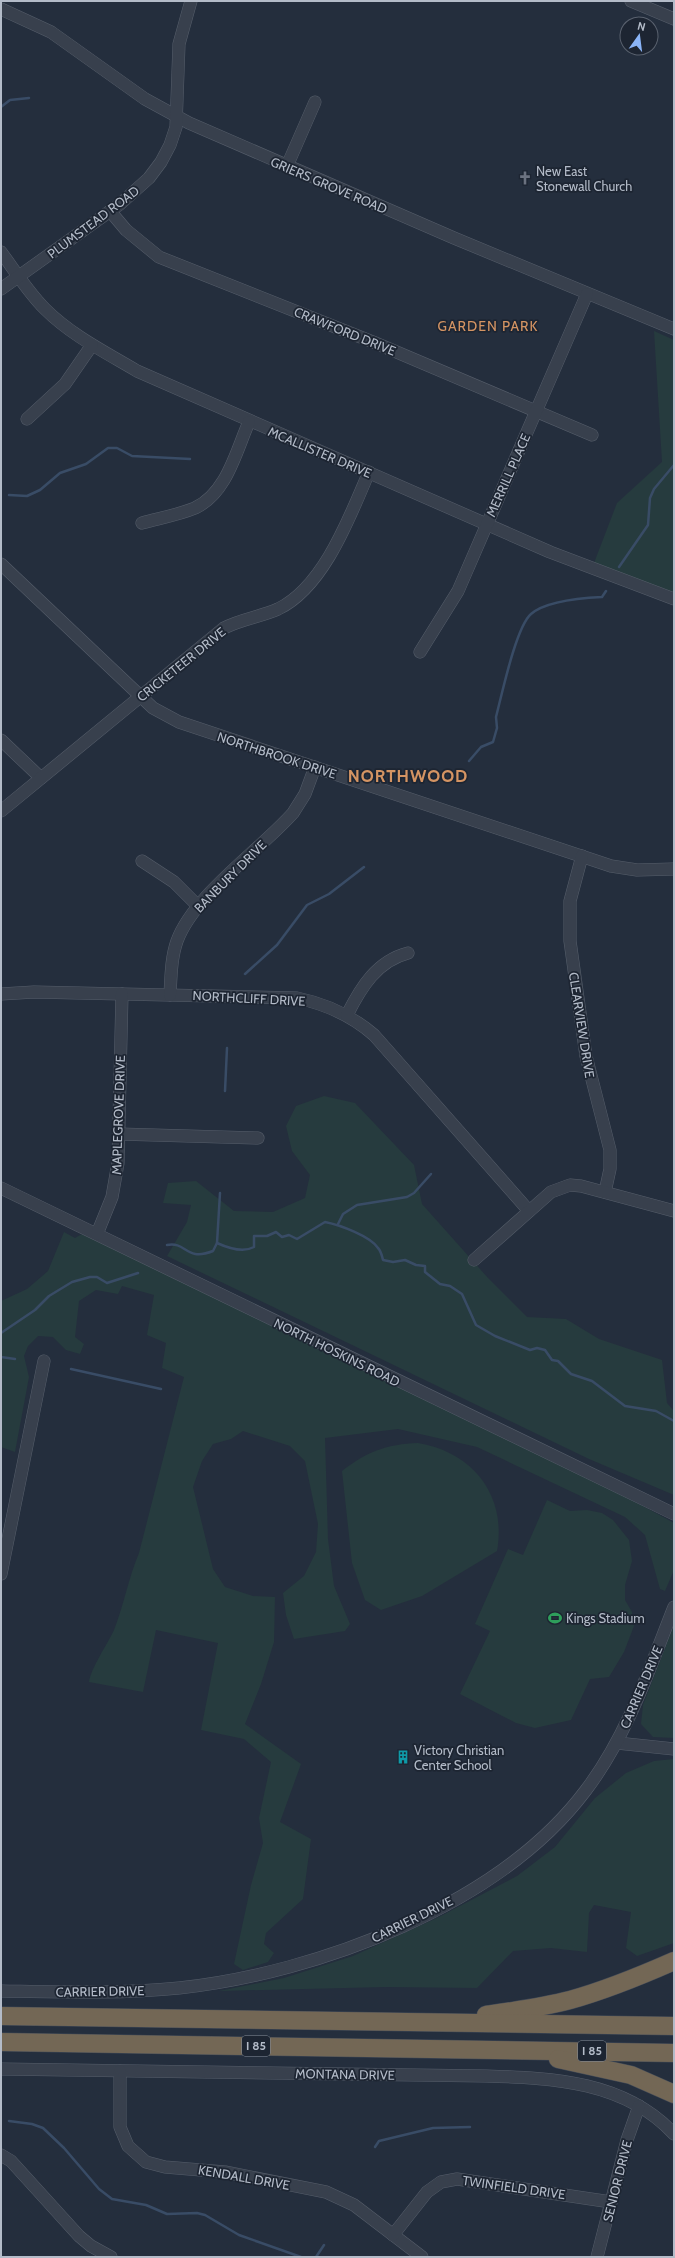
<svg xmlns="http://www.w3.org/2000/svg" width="675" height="2258" viewBox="0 0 675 2258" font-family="Cabin,sans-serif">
	<rect width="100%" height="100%" fill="#242e3d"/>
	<g fill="#263b3e">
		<polygon points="654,331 674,340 674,593 594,563 617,503 662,462"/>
		<polygon points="324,1096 355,1103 414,1165 422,1204 488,1278 527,1317 566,1319 599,1339 662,1360 667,1403 674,1411 674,1495 589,1459 167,1256 187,1222 191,1205 163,1203 168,1183 196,1181 234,1211 273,1212 305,1198 310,1175 292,1151 286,1126 296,1106"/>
		<path d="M64,1232l11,6 7,-4 513,246 79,43v47l-9,21 -5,-2 -15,-54 -20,-18 -148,-70 -79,-18 -73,9 3,101 6,47 16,38 -5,7 -51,8 -8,-24 -3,-22 21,-17 12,-24 2,-28 -13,-63 -15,-15 -47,-15 -12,8 -18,5 -11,17 -9,26 20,82 12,18 28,9 22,1 -1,45 -13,42 -16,40 56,40 -21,58 31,17 -8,60 -37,34 -2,11 10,9 -6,9 -25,8 -9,-6 17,-79 12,-42 -4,-25 12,-56 -27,-23 -43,-9 17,-87 -62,-13 -13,62 -54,-10c2,-14 18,-37 25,-52 10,-25 14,-51 25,-77l45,-176 -22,-9 4,-25 -19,-8 7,-40 -32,-9 -4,8 -22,-4 -17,11 -4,36 9,7 -4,10 -14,-4 -13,-13 -15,-1 -10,10 -4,10 5,21 -14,75 -14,-5v-146l26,-12 21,-18z"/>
		<path d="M418,1443c55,9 89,53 79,108l-75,45 -41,14 -16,-10 -13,-37 -10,-92c24,-19 45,-27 76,-28z"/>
		<polygon points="547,1500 570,1511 587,1510 602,1513 613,1520 629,1540 632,1561 625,1585 625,1600 632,1612 634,1626 624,1652 609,1677 590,1679 571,1720 535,1728 516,1723 460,1694 490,1631 475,1624 508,1549 523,1555"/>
		<polygon points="674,1625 674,1738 653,1737 641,1724 643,1705"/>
		<polygon points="674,1759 674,1943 637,1956 626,1948 631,1912 594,1905 589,1913 587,1952 551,1948 513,1951 477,1988 385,1987 219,1991 284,1978 353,1956 437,1918 517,1876 555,1847 595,1798 626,1773 654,1761"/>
	</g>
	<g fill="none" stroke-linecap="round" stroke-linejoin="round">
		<g stroke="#394c66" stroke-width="2.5">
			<polyline points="1,107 10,100 29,98"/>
			<polyline points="9,495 27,496 40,490 60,473 86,464 108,448 117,448 132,456 190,459"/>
			<polyline points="619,567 648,525 650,498 654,489 674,465"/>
			<path d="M469,761l12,-14 12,-5 4,-14 -1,-11c6,-23 20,-90 35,-103 15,-13 51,-16 71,-17l4,-6"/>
			<polyline points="245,974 277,945 307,905 329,894 364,867"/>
			<polyline points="225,1091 227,1048"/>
			<polyline points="338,1224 343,1214 357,1205 407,1197 414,1193 431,1174"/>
			<path d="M217,1243c11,5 26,10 37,4v-11h13l9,-4 6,5 7,-2 8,4 28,-17c15,3 45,14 53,26 3,3 4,8 5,12l10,2 12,-2 11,5 9,1v6l15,12 10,2 12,8 14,31 19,11 35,14 7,-2 8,2 7,10 6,1 13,13 21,7 33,25 31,5 18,10"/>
			<path d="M167,1245c20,-4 18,17 46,6l4,-8 3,-50"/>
			<polyline points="1,1333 35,1310 49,1296 72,1282 90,1277 97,1277 107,1283 138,1273"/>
			<polyline points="1,1357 15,1359"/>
			<polyline points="71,1369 161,1389"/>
			<polyline points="9,2121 32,2124 43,2128 64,2148 99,2189 112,2199 146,2205 167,2214 197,2213 205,2215 239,2235 301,2257"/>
			<polyline points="375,2147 379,2141 433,2128 470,2127"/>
			<polyline points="316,2257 324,2245"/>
		</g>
		<g stroke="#565e6b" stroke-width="13">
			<g id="minor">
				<polyline points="631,1 674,19"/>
				<polyline points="1,9 51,32 145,99 189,123 454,238 674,329"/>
				<polyline points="287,166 315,102"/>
				<polyline points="110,211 126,230 159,257 373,342 592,435"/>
				<path d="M1,252c14,19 27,40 44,57 26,26 60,43 92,62l413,181 124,47"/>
				<polyline points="1,289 120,204 149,178 161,162 170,145 176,127 179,44 191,1"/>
				<polyline points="27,419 65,384 92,345"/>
				<path d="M142,523c18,-5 36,-8 53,-15 32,-15 41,-57 54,-86"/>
				<polyline points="1,564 153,708 179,722 611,866 637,870 674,869"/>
				<polyline points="420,652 458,591 587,294"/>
				<polyline points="1,740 41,778"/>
				<path d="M1,811l223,-183c17,-9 36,-11 54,-19 46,-22 72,-93 91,-137"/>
				<polyline points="582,856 570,901 570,941 586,1056 610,1150 610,1169 605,1192"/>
				<polyline points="142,861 174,882 198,906"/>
				<path d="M1,994l33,-2 263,6c29,6 54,17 77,37l155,176"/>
				<path d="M170,995c1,-18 1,-37 7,-54 17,-46 82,-90 116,-128l12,-19 10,-27"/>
				<path d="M347,1015c14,-28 30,-54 61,-62"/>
				<polyline points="119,1134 258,1138"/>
				<polyline points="1,1188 674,1514"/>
				<polyline points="97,1234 112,1197 118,1163 122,994"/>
				<polyline points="474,1260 551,1192 570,1185 581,1186 674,1211"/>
				<polyline points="1,1574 44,1361"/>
				<polyline points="617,1743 674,1749"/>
				<path d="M1,1991c59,1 119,3 178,-3 139,-15 321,-83 407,-198 41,-54 63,-120 88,-183"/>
				<path d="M1,2069l485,7c67,2 139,5 188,58"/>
				<polyline points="120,2071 120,2127 128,2146 146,2162 165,2167 225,2172 326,2192 354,2205 422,2257"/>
				<polyline points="1,2155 11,2161 79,2236 91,2246 111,2257"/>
				<polyline points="393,2235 427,2192 441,2182 457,2179 611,2202"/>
				<polyline points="597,2257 627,2140 639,2106"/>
			</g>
		</g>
		<g stroke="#434b58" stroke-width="19">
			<g id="highway">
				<path d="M486,2015c28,-4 57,-8 84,-15 36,-10 70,-24 104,-39"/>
				<polyline points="1,2016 674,2026"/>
				<polyline points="1,2042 674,2053"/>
				<polyline points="558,2059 631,2075 674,2094"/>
			</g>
		</g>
		<use href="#minor" stroke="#38404d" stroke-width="12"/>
		<use href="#highway" stroke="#736755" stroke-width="18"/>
	</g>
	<defs>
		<g id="church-bare" transform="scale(1.08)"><path d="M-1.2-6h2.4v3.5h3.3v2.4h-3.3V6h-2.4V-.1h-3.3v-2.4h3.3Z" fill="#6b7280" stroke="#1d2532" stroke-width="2.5" paint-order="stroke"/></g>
		<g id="stadium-bare" transform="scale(1.08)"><path d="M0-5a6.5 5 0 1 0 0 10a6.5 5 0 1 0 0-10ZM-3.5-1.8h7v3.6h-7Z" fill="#2e9e5b" stroke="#1d2532" stroke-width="2.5" paint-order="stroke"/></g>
		<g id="building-bare" transform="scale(1.08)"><path d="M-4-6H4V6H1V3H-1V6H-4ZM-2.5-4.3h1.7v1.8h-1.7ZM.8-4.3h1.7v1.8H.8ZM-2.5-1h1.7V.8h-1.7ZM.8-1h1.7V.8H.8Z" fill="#0f9aa8" stroke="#1d2532" stroke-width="2.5" paint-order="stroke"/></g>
	</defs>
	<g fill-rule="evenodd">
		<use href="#church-bare" x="525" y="178"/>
		<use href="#stadium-bare" x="555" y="1618"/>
		<use href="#building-bare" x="403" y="1757"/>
	</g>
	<g text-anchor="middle" stroke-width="3.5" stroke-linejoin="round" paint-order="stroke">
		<g fill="#1d2532" stroke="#868e9b" stroke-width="1">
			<rect x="242" y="2036" width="28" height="20" rx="3"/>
			<rect x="578" y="2041" width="28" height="20" rx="3"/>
		</g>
		<g font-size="12" font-weight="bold" fill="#b3bbc8">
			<text x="256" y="2050">I 85</text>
			<text x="592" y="2055">I 85</text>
		</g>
		<g font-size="13" fill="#b3bbc8" stroke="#1d2532" text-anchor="start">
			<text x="536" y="176">New East<tspan x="536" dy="15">Stonewall Church</tspan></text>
			<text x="566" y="1623">Kings Stadium</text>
			<text x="414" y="1755">Victory Christian<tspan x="414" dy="15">Center School</tspan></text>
		</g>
		<g font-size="13" fill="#b3bbc8" stroke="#1d2532">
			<text transform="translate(329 185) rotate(23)" y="5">GRIERS GROVE ROAD</text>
			<text transform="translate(93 222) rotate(-37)" y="5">PLUMSTEAD ROAD</text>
			<text transform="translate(345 331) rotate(22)" y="5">CRAWFORD DRIVE</text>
			<text transform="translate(320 452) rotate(23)" y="5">MCALLISTER DRIVE</text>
			<text transform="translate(508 475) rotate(-66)" y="5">MERRILL PLACE</text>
			<text transform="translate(181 664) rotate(-39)" y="5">CRICKETEER DRIVE</text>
			<text transform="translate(277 755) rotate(18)" y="5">NORTHBROOK DRIVE</text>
			<text transform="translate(230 876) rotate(-45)" y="5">BANBURY DRIVE</text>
			<text transform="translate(249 998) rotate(3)" y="5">NORTHCLIFF DRIVE</text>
			<text transform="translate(582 1025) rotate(81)" y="5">CLEARVIEW DRIVE</text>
			<text transform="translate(118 1115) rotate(-88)" y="5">MAPLEGROVE DRIVE</text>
			<text transform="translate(337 1352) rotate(26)" y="5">NORTH HOSKINS ROAD</text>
			<text transform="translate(641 1687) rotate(-67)" y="5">CARRIER DRIVE</text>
			<text transform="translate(412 1919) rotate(-26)" y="5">CARRIER DRIVE</text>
			<text transform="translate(100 1991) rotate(-1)" y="5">CARRIER DRIVE</text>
			<text transform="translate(345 2074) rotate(1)" y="5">MONTANA DRIVE</text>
			<text transform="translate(244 2177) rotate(10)" y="5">KENDALL DRIVE</text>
			<text transform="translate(617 2181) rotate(-76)" y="5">SENIOR DRIVE</text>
			<text transform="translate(514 2187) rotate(8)" y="5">TWINFIELD DRIVE</text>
		</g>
		<g font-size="14" letter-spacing="1" fill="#d49463" stroke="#1d2532">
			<text x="488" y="331">GARDEN PARK</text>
		</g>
		<g font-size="17" font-weight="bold" letter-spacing="1" fill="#d49463" stroke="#1d2532">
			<text x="408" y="782">NORTHWOOD</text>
		</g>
	</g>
	<rect width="675" height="2258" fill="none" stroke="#b3bbc8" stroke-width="4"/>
	<g transform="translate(639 36) rotate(14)"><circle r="19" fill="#1d2532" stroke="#59616e"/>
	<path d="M0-3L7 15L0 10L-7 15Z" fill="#8ab4f7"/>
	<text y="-6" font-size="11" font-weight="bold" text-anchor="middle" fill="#b3bbc8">N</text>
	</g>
</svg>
